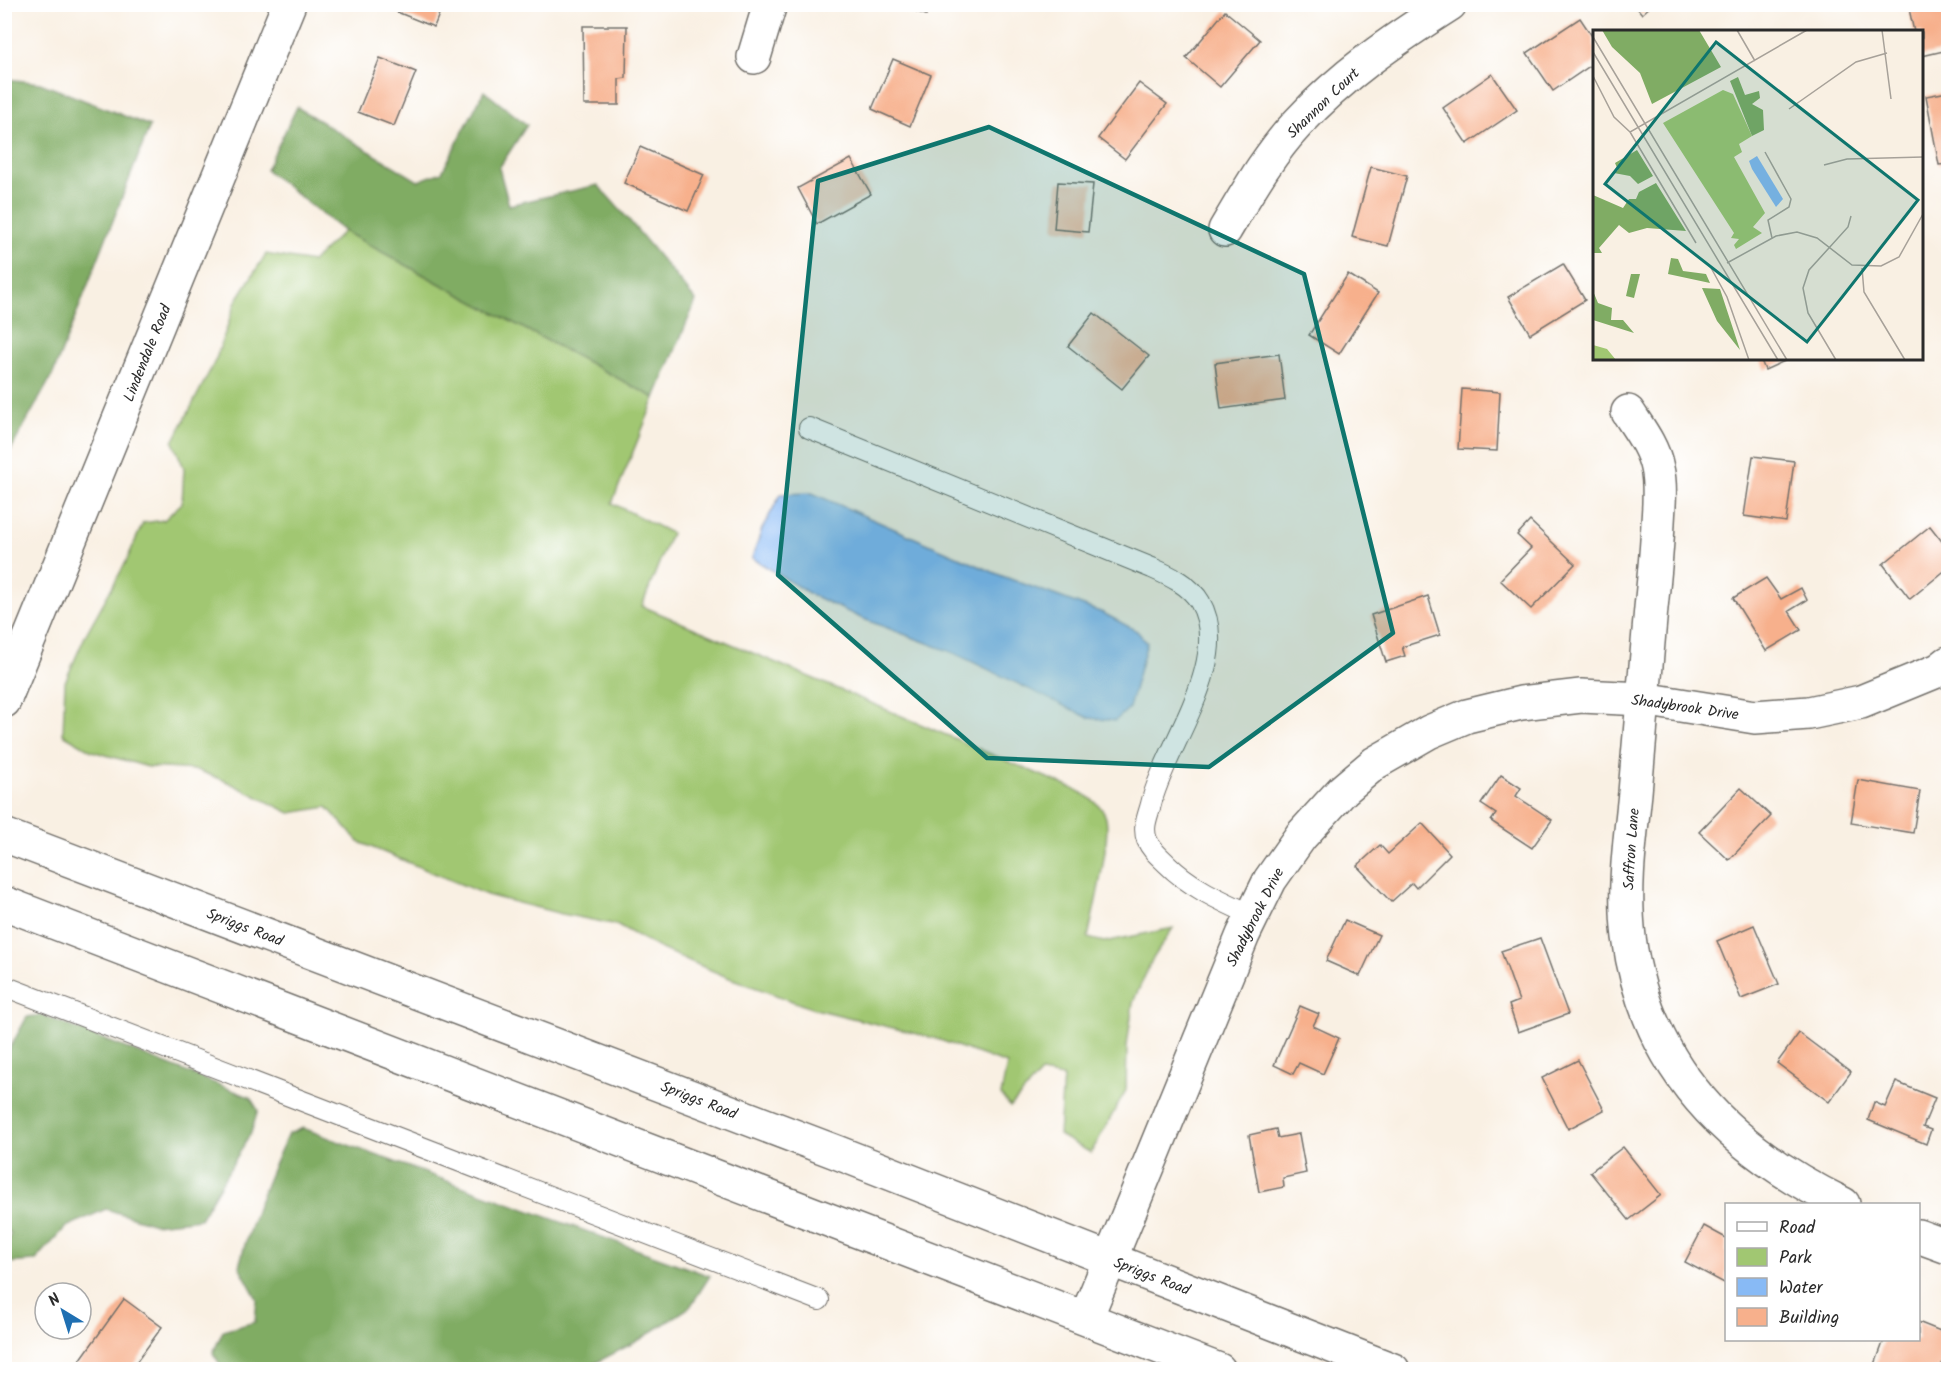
<svg xmlns="http://www.w3.org/2000/svg" width="1953" height="1374" viewBox="0 0 1953 1374" font-family="Kalam,sans-serif">
	<rect width="100%" height="100%" fill="#fff"/>
	<filter id="ink" filterUnits="userSpaceOnUse"><feTurbulence type="fractalNoise" baseFrequency=".0167" numOctaves="2"/><feDisplacementMap in="SourceGraphic" scale="12" xChannelSelector="R" yChannelSelector="G"/><feConvolveMatrix kernelMatrix="1 2 1 2 8 2 1 2 1" color-interpolation-filters="sRGB"/></filter>
	<filter id="wash" filterUnits="userSpaceOnUse"><feTurbulence type="fractalNoise" baseFrequency=".008" numOctaves="4" result="noise"/><feDisplacementMap in="SourceGraphic" scale="24" xChannelSelector="R" yChannelSelector="G"/><feGaussianBlur stdDeviation="1.35" result="paint"/><feColorMatrix in="noise" values="0 0 0 0 0 0 0 0 0 0 0 0 0 0 0 0 0 1.4 0 .05"/><feComposite in="paint" operator="in"/></filter>
	<g filter="url(#wash)">
		<rect width="100%" height="100%" fill="#f9f0e3"/>
		<path fill="#a1c772" stroke="#66794e" stroke-width="1.5" d="M344,231l102,56 209,111 -43,105 59,30 -29,73 434,184c13,7 26,14 30,28 5,21 -13,95 -18,120l16,4 69,-14 -21,32 -19,42 -6,44 -1,44 -35,63 -32,-18 4,-58 -22,-4 -31,34 -9,-12 6,-31 -73,-26 -123,-30 -84,-31 -68,-29 -41,-23 -56,-11 -75,-19 -128,-53 -32,-35 -37,6 -64,-32 -29,-11 -49,-3 -56,-16 -29,-17 2,-52 21,-48 40,-72 17,-39 21,-3 18,-17 2,-35 -11,-26 43,-83 20,-58 30,-47 46,8z"/>
		<g fill="#80ac64" stroke="#566c48" stroke-width="1.5">
			<polygon points="5,77 7,79 40,83 150,126 53,374 5,460"/>
			<polygon points="484,91 527,125 499,168 509,205 598,185 629,220 696,301 655,398 446,287 344,231 266,170 297,107 418,181 442,172"/>
			<polygon points="42,1015 250,1097 258,1110 251,1133 200,1219 155,1224 106,1209 66,1227 35,1261 5,1263 5,1249 11,1233 4,1229 5,1057 27,1017"/>
			<path d="M303,1128l34,13 373,135 -20,31 -49,32 -57,30h-361l-10,-16 10,-22 32,-9 2,-23 -18,-33c12,-46 29,-90 49,-132z"/>
		</g>
		<polygon fill="#88baf5" stroke="#5a7290" stroke-width="1.5" points="812,493 1002,576 1103,613 1137,631 1147,643 1129,708 1115,721 1089,718 954,653 861,618 810,594 752,558 762,529 781,494"/>
		<g id="blocks">
			<g fill="#f7b08c">
				<polygon points="128,4 158,4 158,6 128,8"/>
				<polygon points="400,4 443,4 434,27 397,12"/>
				<polygon points="895,4 929,4 926,15"/>
				<polygon points="1634,4 1653,4 1642,14"/>
				<polygon points="1908,4 1948,4 1948,50 1922,56 1922,32 1914,32"/>
				<polygon points="1225,11 1260,40 1220,87 1186,58"/>
				<polygon points="1580,18 1594,39 1594,63 1553,91 1527,53"/>
				<polygon points="583,26 627,26 626,78 619,79 619,105 584,105"/>
				<polygon points="380,58 416,72 394,126 358,112"/>
				<polygon points="893,59 931,75 910,126 872,109"/>
				<polygon points="1492,74 1517,110 1467,144 1443,108"/>
				<polygon points="1139,83 1167,104 1125,159 1098,138"/>
				<polygon points="1948,92 1948,164 1939,165 1926,96"/>
				<polygon points="640,147 704,175 688,211 624,183"/>
				<polygon points="851,159 871,194 817,224 798,188"/>
				<polygon points="1371,167 1407,176 1388,246 1352,237"/>
				<polygon points="1058,182 1093,184 1088,232 1054,229"/>
				<polygon points="1563,264 1585,300 1530,334 1508,297"/>
				<polygon points="1348,274 1378,293 1339,354 1309,335"/>
				<polygon points="1094,313 1149,356 1122,389 1068,346"/>
				<polygon points="1279,354 1285,400 1221,409 1215,363"/>
				<polygon points="1760,358 1791,358 1765,370"/>
				<polygon points="1462,389 1500,392 1497,451 1458,449"/>
				<polygon points="1753,456 1794,461 1786,522 1744,516"/>
				<polygon points="1530,521 1575,564 1531,609 1500,580 1531,548 1517,535"/>
				<polygon points="1930,526 1948,549 1948,568 1910,599 1883,564"/>
				<polygon points="1766,578 1781,599 1801,588 1807,600 1789,611 1801,630 1766,651 1733,598"/>
				<polygon points="1428,596 1440,635 1402,647 1405,656 1386,662 1371,615"/>
				<polygon points="1501,775 1521,788 1516,796 1552,820 1532,848 1491,821 1496,814 1481,804"/>
				<polygon points="1858,780 1920,791 1913,833 1851,823"/>
				<polygon points="1741,788 1771,816 1729,860 1699,832"/>
				<polygon points="1422,823 1450,854 1416,888 1412,883 1391,902 1357,866 1380,845 1388,854"/>
				<polygon points="1345,920 1379,935 1360,976 1326,961"/>
				<polygon points="1754,925 1779,984 1741,999 1717,941"/>
				<polygon points="1540,938 1568,1014 1518,1032 1509,1005 1519,1001 1501,951"/>
				<polygon points="1300,1006 1319,1014 1313,1026 1339,1038 1323,1074 1299,1063 1293,1074 1274,1065"/>
				<polygon points="1799,1033 1851,1072 1829,1102 1777,1063"/>
				<polygon points="1578,1060 1604,1110 1568,1129 1542,1078"/>
				<polygon points="1896,1082 1935,1098 1923,1127 1931,1130 1926,1144 1868,1120 1874,1102 1885,1107"/>
				<polygon points="1276,1129 1278,1138 1299,1134 1306,1173 1283,1178 1284,1187 1259,1192 1249,1135"/>
				<polygon points="1623,1147 1661,1195 1629,1220 1590,1172"/>
				<polygon points="1704,1226 1726,1238 1726,1284 1685,1262"/>
				<polygon points="124,1299 162,1327 135,1364 144,1370 73,1370"/>
				<polygon points="1918,1322 1948,1334 1948,1347 1940,1370 1873,1370 1884,1340 1918,1340"/>
			</g>
		</g>
	</g>
	<g filter="url(#ink)">
		<use href="#blocks" fill-opacity="0" stroke="#73706b" stroke-width="1.5"/>
		<g fill="none" stroke-linecap="round" stroke-linejoin="round">
			<g stroke="#73706b" stroke-width="22">
				<g id="service">
					<path d="M809,428l343,140c18,8 38,17 48,34 34,59 -36,146 -49,202 -3,12 -9,23 -4,36 4,10 12,16 20,24 24,24 55,37 85,51"/>
					<polyline points="4,986 819,1300"/>
				</g>
			</g>
			<g stroke="#73706b" stroke-width="36">
				<g id="minor">
					<polyline points="754,57 770,4"/>
					<path d="M1225,230c22,-37 43,-75 73,-107 44,-48 97,-84 152,-119"/>
					<path d="M1628,412c11,17 25,35 29,56 4,17 2,36 1,54 -1,28 -4,57 -7,86 -5,61 -11,123 -16,185 -5,48 -12,96 -6,144 17,130 100,212 214,267"/>
					<polyline points="1918,1236 1948,1247"/>
					<polyline points="1086,1318 1243,935 1270,880 1301,836 1343,790 1375,763 1429,732 1467,716 1521,703 1581,696 1643,699 1755,717 1809,713 1861,702 1939,670 1948,663"/>
				</g>
			</g>
			<g stroke="#73706b" stroke-width="36">
				<polyline id="tertiary" points="4,701 289,4"/>
			</g>
			<g stroke="#73706b" stroke-width="36">
				<g id="secondary">
					<polyline points="4,835 836,1152 1393,1370"/>
					<polyline points="4,903 1219,1370"/>
				</g>
			</g>
			<use href="#service" stroke="#fff" stroke-width="20"/>
			<use href="#minor" stroke="#fff" stroke-width="33"/>
			<use href="#tertiary" stroke="#fff" stroke-width="33"/>
			<use href="#secondary" stroke="#fff" stroke-width="33"/>
		</g>
	</g>
	<path fill="#0f766e" fill-opacity="0.2" stroke="#0f766e" stroke-width="4.5" stroke-linejoin="round" d="M989,127l315,147 89,359 -184,134 -222,-9 -209,-183 40,-394z"/>
	<g text-anchor="middle" stroke-width="4.5" stroke-linejoin="round" paint-order="stroke">
		<g font-size="15" fill="#2b2b2b" stroke="#fff">
			<text transform="translate(1323 103) rotate(-44)" y="5">Shannon Court</text>
			<text transform="translate(147 353) rotate(-68)" y="5">Lindendale Road</text>
			<text transform="translate(1685 707) rotate(8)" y="5">Shadybrook Drive</text>
			<text transform="translate(1631 849) rotate(-86)" y="5">Saffron Lane</text>
			<text transform="translate(1255 917) rotate(-63)" y="5">Shadybrook Drive</text>
			<text transform="translate(245 927) rotate(21)" y="5">Spriggs Road</text>
			<text transform="translate(699 1100) rotate(21)" y="5">Spriggs Road</text>
			<text transform="translate(1152 1276) rotate(21)" y="5">Spriggs Road</text>
		</g>
	</g>
	<g transform="translate(1593 30)">
		<rect width="330" height="330" fill="#f9f0e3"/>
		<path d="M130,60l10,4 19,42 -13,8 3,8 -8,5 31,56 -12,14 9,6 -26,16 -2,-4 5,-6 -8,-1 3,-5 -71,-110zM0,315l14,4 9,11h-23z" fill="#a1c772"/>
		<path d="M9,0h97l22,37 -69,37 -12,-31 -28,-26zM145,47l7,18 14,-4 1,7 -8,6 11,6 1,20 -12,6 -22,-55zM44,120l16,26 -15,8 -8,-8 -16,-3 4,-3 -3,-7zM63,153l30,48 -39,-3 -18,5 -10,-8 -20,23 3,5h-9v-58l30,13 6,-9h7l3,-7zM78,228l7,1 5,12 23,3 4,9 -42,-9zM38,244h9l-6,24 -8,-2zM109,258l18,1 20,61 -23,-29zM0,261l5,12 14,5 -1,12h12l11,13 -41,-13z" fill="#80ac64"/>
		<path d="M164,126l26,43 -7,8 -24,-38 -3,-8z" fill="#88baf5"/>
		<path fill="none" stroke="#a7a199" stroke-width="1.5" d="M144,0l18,31M289,0l9,69M0,7l194,323M0,22l185,308M0,46l21,41 16,15M196,79l67,-47 31,-9M172,122l26,47 -2,8 -21,13 4,18M231,135l23,-6 76,-2M103,213l-66,-111 177,-102M134,233l49,-27 21,-4 20,6 35,27 29,1 18,-9 24,-43M117,236l17,31 22,63M269,238l2,24 41,68M243,330l-28,-47 -5,-25 6,-18 39,-43 3,-11"/>
		<path fill="#0f766e" fill-opacity="0.15" stroke="#0f766e" stroke-width="3" d="M123,12l202,158 -111,142 -202,-158z"/>
		<rect width="330" height="330" fill="none" stroke="#2b2b2b" stroke-width="3"/>
	</g>
	<rect width="1953" height="1374" fill="none" stroke="#fff" stroke-width="24"/>
	<rect x="1725" y="1203" width="195" height="138" fill="#ffffff" stroke="#aaaaaa" stroke-width="1.5"/>
	<rect x="1737" y="1222" width="30" height="9" fill="#ffffff" stroke="#aaaaaa" stroke-width="1.5"/>
	<text x="1779" y="1233" font-size="18" fill="#2b2b2b">Road</text>
	<rect x="1737" y="1248" width="30" height="18" fill="#a1c772" stroke="#aaaaaa" stroke-width="1.5"/>
	<text x="1779" y="1263" font-size="18" fill="#2b2b2b">Park</text>
	<rect x="1737" y="1278" width="30" height="18" fill="#88baf5" stroke="#aaaaaa" stroke-width="1.5"/>
	<text x="1779" y="1293" font-size="18" fill="#2b2b2b">Water</text>
	<rect x="1737" y="1308" width="30" height="18" fill="#f7b08c" stroke="#aaaaaa" stroke-width="1.5"/>
	<text x="1779" y="1323" font-size="18" fill="#2b2b2b">Building</text>
	<g transform="translate(63 1311) rotate(322)"><circle r="28" fill="#ffffff" stroke="#aaaaaa" stroke-width="1.5"/>
	<path d="M0-4.5L10 22L0 15L-10 22Z" fill="#1f6fb2"/>
	<text y="-9" font-size="16" font-weight="bold" text-anchor="middle" fill="#2b2b2b">N</text>
	</g>
</svg>
